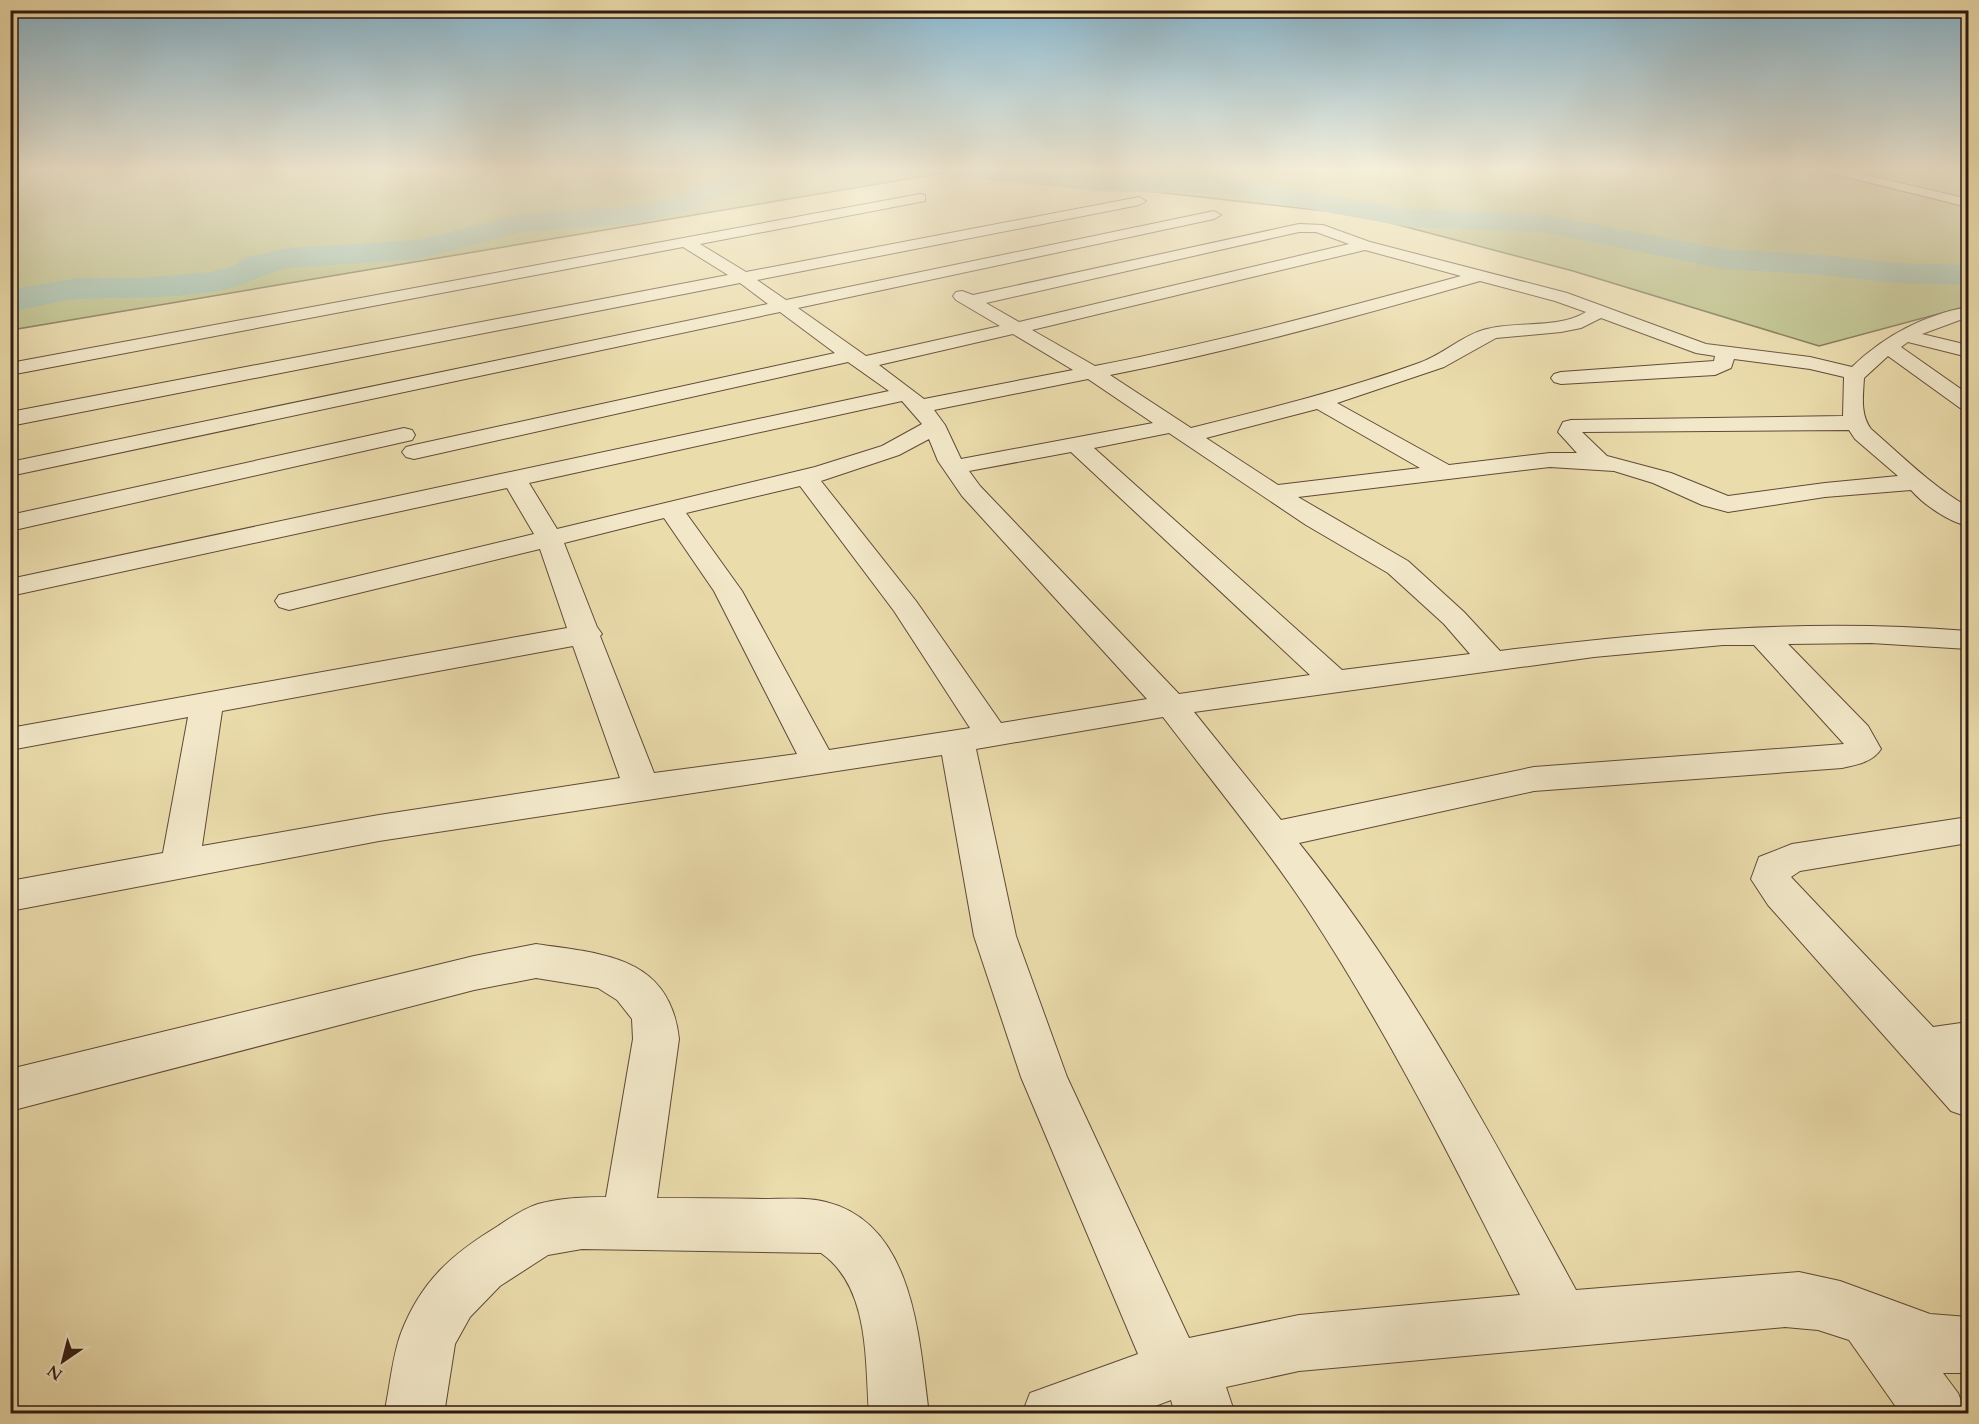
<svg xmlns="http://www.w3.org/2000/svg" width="1979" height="1424" viewBox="0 0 1979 1424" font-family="Cardo,serif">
	<rect width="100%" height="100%" fill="#ebdcac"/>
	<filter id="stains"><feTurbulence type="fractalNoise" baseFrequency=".00333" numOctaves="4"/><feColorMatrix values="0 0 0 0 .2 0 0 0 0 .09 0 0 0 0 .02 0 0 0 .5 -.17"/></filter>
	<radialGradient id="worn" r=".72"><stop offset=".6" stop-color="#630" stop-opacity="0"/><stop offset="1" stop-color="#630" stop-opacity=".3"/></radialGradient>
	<g fill="#b9c088" stroke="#756c4c" stroke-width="1.5">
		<polygon points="39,169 1808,169 1968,207 1968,306 1819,346 1573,271 1361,215 961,170 11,330 11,174"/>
		<polygon points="1840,169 1968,169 1968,199"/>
	</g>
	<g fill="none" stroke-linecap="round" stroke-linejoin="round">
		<g fill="#98bbac" fill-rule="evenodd">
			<path d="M733,169h45l-4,5 -21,6 -62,30 -54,13 -116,9 -101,27 -132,9c-27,6 -49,21 -77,24 -45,7 -89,5 -133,7 -22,2 -45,9 -68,13v-22l66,-12h66l69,-6 23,-6 10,-8 44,-10 130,-8 103,-26 116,-9 35,-8z"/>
			<polygon points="947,169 1045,169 1101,175 1228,178 1408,209 1542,214 1724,249 1824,255 1894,263 1968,265 1968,285 1894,283 1824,275 1724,269 1542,232 1408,227 1228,194 1101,191 960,177 951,174"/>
		</g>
		<g stroke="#604a37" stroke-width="2">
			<g id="minor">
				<polygon points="1816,169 1840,169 1968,199 1968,207"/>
				<path d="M920,194l5,1v6l-225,43 46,28 393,-75 7,4 -7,4 -382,75 29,20 428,-89 7,4 -7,4 -416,89 68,48 134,-30 -44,-26 -3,-4 3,-4 6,-1 11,4 326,-71 24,1 47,17 197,51 139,51 104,13 42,10c32,-31 72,-52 116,-60v10l-46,17 46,11v12l-60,-15 -7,5 67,47v15l-8,-1 -72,-52 -24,22c-1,18 -4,36 7,51 32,28 61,57 97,78v19c-19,-4 -44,-21 -57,-36l-86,7 -97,15 -26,-7 -49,-22 -39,-12 -64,-4 -252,30 110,64 56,51 36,39c159,-20 309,-33 468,-20v18l-97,-6 -83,1 80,82 13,23c-8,13 -25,16 -39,19l-308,23 -235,52c110,136 193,294 277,447l223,-18 41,9 90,33 38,3v56h-25l15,20 8,21h-65l-52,-74 -31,-10 -33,-3 -486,44 -73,16 9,27h-60l-4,-14 -37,14h-112l8,-21 108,-39 -117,-277 -47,-141 -32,-181 -563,86 -369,70v-30l153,-28 25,-136 -178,33v-22l557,-100 -27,-79 -251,61 -10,-3 -4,-6 4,-6 255,-61 -27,-46 -497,108v-17l879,-188 -41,-29 -434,97 -8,-2 -4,-5 4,-5 8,-2 421,-92 -55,-41 -770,164v-14l758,-158 -28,-21 -730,143v-14l718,-137 -45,-28 -673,128v-12zM1299,232h17l33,12 -330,78 -33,-19zM1365,250l96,26c-121,33 -242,66 -366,90l-63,-36zM1480,281l75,20 31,11c-30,18 -70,8 -103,18 -23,7 -41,25 -64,33 -75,27 -151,46 -228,65l-81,-53c125,-24 247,-59 370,-94zM1601,318l95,35 19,3 -1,5 -153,11 -7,2 -3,4 3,4 7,2 154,-9 16,-7 3,-9 76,10 34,8 -1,39 -272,4 -8,2 -5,10 19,21h-27l-101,12 -112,-62 107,-36 52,-29 65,-6 20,-4zM1013,334l60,36 -149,29 -45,-34zM1088,379l65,44 -192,36 -16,-34 -11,-15zM902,401l20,23 -40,22 -67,21 -258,62 -28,-46zM1317,409l103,59 -142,17 -72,-47zM1849,430l6,9 43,37 -73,7 -97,13 -57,-23 -64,-17 -25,-24zM1169,433l137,92 82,48 56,51 26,30 -128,16 -248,-222zM929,439l9,22 24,35 185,203 -146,24 -85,-122 -95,-120 78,-26zM1071,452l239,223 -131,19 -199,-208 -11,-15zM800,486l94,125 76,117 -141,22 -87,-159 -56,-78zM664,518l50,73 83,163 -143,19 -54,-137 2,-2 -5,-7 -33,-84zM1723,645h31l90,99 -310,23 -253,53 -87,-108 400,-55zM573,646l47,132 -241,37 -177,31 20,-135zM1163,717c48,63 100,126 144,192 81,123 147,255 213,386l-221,20 -110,23 -122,-261 -51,-141 -40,-187z"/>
				<polygon points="404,428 412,430 415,435 412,440 10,531 10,515"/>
				<polygon points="1968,817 1968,843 1800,871 1791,877 1933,1027 1968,1022 1968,1060 1966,1061 1968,1064 1968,1117 1951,1111 1768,905 1751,879 1759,857 1792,844"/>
				<path d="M536,944c67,10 134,12 143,95l-22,159c35,0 71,0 106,1 21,0 43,-2 63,3 89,22 93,138 103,212h-60c-4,-54 1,-127 -48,-161l-239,-4 -34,6 -48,31 -30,31 -15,27 -11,70h-60c6,-26 8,-57 17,-81 20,-52 51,-79 97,-107 12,-8 25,-17 40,-22 21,-6 46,-7 68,-7l27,-158 -1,-20 -15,-19 -19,-12 -62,-10 -62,12 -464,121v-42l464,-113z"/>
			</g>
		</g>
		<use href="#minor" fill="#f2e8c9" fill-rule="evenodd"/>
	</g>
	<linearGradient id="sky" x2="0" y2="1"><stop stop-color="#88b7d0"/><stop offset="0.46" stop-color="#f6efda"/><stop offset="1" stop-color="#f6efda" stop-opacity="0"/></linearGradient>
	<rect width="1979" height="369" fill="url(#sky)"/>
	<rect width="1979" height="1424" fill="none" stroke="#ebdcac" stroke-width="36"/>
	<rect x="12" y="12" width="1955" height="1400" fill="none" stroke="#311910" stroke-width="3"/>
	<rect x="18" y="18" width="1943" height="1388" fill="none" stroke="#311910" stroke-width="1.5"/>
	<g transform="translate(63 1361) rotate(215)" stroke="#f2e8c9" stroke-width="4.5" paint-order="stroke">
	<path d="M0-4.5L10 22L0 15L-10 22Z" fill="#311910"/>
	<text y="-9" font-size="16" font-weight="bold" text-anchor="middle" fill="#311910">N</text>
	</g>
	<rect width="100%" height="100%" filter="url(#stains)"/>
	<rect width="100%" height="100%" fill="url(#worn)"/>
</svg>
